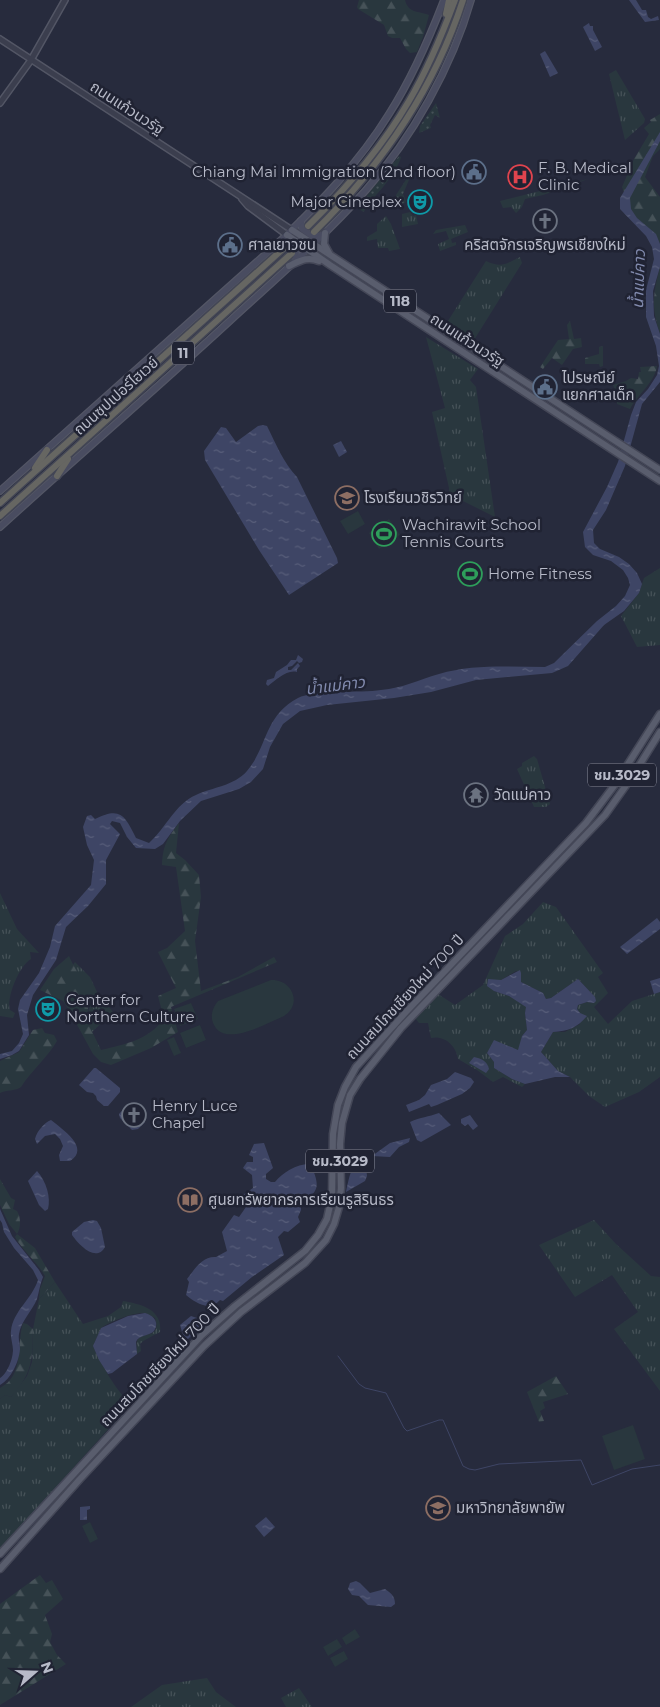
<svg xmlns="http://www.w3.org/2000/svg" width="660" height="1707" viewBox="0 0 660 1707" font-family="Montserrat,'Noto Sans Thai',sans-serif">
	<defs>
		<pattern id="grass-tufts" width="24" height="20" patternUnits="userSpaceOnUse" patternTransform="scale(1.25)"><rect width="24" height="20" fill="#29373e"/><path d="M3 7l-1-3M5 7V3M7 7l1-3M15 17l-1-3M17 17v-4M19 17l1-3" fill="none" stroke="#465258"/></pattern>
		<pattern id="forest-firs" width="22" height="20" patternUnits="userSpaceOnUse" patternTransform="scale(1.25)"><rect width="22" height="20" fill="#29373e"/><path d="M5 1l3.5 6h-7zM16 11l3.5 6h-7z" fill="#465258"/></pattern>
		<pattern id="park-dots" width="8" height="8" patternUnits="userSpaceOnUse" patternTransform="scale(1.25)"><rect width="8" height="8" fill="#29373e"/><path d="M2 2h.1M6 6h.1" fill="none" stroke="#465258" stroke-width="1.8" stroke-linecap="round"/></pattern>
		<pattern id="water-ripples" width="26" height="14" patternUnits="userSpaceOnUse" patternTransform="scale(1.25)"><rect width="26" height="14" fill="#3e4565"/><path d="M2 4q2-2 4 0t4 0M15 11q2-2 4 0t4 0" fill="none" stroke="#585e7a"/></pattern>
	</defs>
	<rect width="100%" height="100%" fill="#272b3d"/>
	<g fill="url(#grass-tufts)">
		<polygon points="616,70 645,119 644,123 625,140 609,74"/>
		<polygon points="588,179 543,195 525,199 522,207 516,213 511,207 503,208 500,201"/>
		<polygon points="410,212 413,216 416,215 418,224 402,227 402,214"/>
		<polygon points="386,216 391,224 400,249 389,251 388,248 378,248 377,239 367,241 367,237 377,231 377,224"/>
		<polygon points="465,225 468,232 451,239 452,243 456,242 456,245 440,251 438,244 449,239 446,231 433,234 436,230"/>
		<path d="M520,257l2,6 -48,77 -28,-16 40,-63c15,7 20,3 34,-4z"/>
		<polygon points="426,337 478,369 470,380 476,387 495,517 449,494 449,488 432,412 445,408"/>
		<polygon points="660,568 660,645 637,647 621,616 639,593 644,578"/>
		<polygon points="534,756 537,759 550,804 546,807 534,807 517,769 522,766 522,763"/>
		<path d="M0,893l17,36 22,24 -9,-1 1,7c-12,7 -25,39 -21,51l5,3 -2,5 -13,-2z"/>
		<path d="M543,902l13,5 47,66 -5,4 10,16 -14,14 14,17 24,-23 28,-9v85l-21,15 -34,15 -16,-11 -19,-19 -12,-6 -17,-19 12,-20h12l15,-8v-11l-3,-4 1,-4 9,-3 7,1 -1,-8 -15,-16 -27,19 -5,1 -3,-6 -22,-11v-9l-5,-2 -15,9 -7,11 15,5 18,11 -2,6 2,17 -5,6 -3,14 -27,-4 -5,7 7,9v6l18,11 13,5 -3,3 -19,-10 -10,5 -16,-12 -19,-11c-2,-14 -14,-24 -27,-21l-3,-15h-9l-4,-5 23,-24 17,11 28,-20 22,-49 18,-12z"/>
		<polygon points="75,962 90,977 98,994 113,1012 92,1032 86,1019 90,1006 73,965"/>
		<polygon points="594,1220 616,1244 651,1276 660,1277 660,1391 614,1329 638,1312 612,1275 575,1297 539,1245"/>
		<path d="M55,1282l28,42 25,-8 13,-9 2,-6c17,3 40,8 37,31 -5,3 -17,8 -20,12l1,7 -4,3c0,-3 -1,-10 0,-13 4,-10 25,-1 18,-23 -4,-2 -8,-5 -11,-5 -11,-1 -35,9 -43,15l-8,18c8,18 23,45 38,58l-131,145v-150l5,-4 6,2 16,-21 5,-14 1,-33 6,-30z"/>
		<polygon points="207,1678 216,1692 236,1707 131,1707 162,1685"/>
		<polygon points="299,1688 312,1707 286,1707 281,1698"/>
	</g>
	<g fill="url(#forest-firs)">
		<path d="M359,0h46c3,13 13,11 24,15l-6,22 -6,15 -7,1 -4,-4 -6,-11h-8l-4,-2 -4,-11 -26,-16 -1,-2z"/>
		<path d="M660,114v35l-7,7 -8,21 15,20v47c-7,-15 -15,-16 -24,-27 -7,-9 -10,-20 -14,-30l12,-28 15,-25 -5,-6 7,-6 -1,-2z"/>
		<path d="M660,267v67c-9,-27 -7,-40 0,-67z"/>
		<polygon points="570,321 574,339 581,338 582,347 573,349 562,365 552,358 543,369 540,367 558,340 569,339 567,325"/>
		<polygon points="603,346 603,366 600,367 599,364 585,364 585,358 599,354 599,347"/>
		<path d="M657,366c-2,16 -19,28 -27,43l-13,-5v-10l-4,-9 13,-4 5,-3 7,1 1,-7h2l-1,-5z"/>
		<path d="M179,823l-3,30 9,7 14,15 2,22 -6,44 6,50 37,-14 36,-20 3,5 -106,45 7,25 -27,16 -40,17 -10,-3 -8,-8 -24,-44 -6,-9 -23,-11 14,-21 15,-13c10,23 25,35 17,63l15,31c25,-6 47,-10 63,-31l-6,-23 18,-8 -18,-36 9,-4 18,-17 -9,-64 -14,-2c1,-20 5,-26 17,-42z"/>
		<path d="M42,1028l3,5 9,2 3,6c-10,17 -25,29 -36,46 -5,4 -15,3 -21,6v-32l19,-9 14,-22z"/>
		<path d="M0,1179l11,19 4,2 -2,9 4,2c4,6 4,17 0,23l18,14 20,34 -16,17 1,-10 5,-13c-8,-14 -22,-25 -30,-39l2,-3 -8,-10 -9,-19z"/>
		<path d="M23,1323l4,1 6,5c-1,32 0,43 -22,68l-6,-2 -5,4v-11c25,-13 16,-43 23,-65z"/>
		<polygon points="556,1376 568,1394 543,1402 545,1408 540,1411 544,1421 539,1422 527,1392"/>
		<polygon points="40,1575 46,1583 52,1580 63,1599 45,1615 52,1634 50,1642 57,1655 66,1664 0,1705 0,1604"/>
	</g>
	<g fill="url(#park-dots)">
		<polygon points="436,103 440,118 435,115 430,125 431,128 419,133 420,126"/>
		<path d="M399,156l2,1c-3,13 -28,46 -39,49l4,1 -2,5 -7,-4z"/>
		<polygon points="409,175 411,175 403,194 406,201 405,203 400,204 396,200 396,195"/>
	</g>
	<g fill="#29373e">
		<polygon points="358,511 365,524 348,534 340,521"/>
		<polygon points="389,519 400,535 379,549 369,533"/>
		<path d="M271,980c21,-1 32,24 13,36 -17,7 -61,33 -71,7 -3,-8 0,-16 5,-22z"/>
		<polygon points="191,1003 198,1019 180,1026 174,1009"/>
		<polygon points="200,1025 206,1040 186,1048 180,1033"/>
		<polygon points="174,1037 181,1053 174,1056 167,1040"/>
		<polygon points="633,1425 645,1459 614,1470 602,1436"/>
		<polygon points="90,1522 98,1539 90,1543 82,1526"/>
		<polygon points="355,1629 360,1637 346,1645 342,1638"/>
		<polygon points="337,1639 342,1647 328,1656 323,1647"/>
		<polygon points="344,1651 348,1659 335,1667 330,1658"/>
	</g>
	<g fill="url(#water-ripples)">
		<polygon points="629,0 636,0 642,10 646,10 648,17 651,19 658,16 659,20 645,22"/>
		<polygon points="589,23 590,26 593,26 593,30 602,47 595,51 583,27"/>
		<polygon points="545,51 558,73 550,77 540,54"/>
		<path d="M660,132v9l-30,57 1,11 6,9 19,16 4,10v23l-7,24 1,25 6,18v48l-18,22 -17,62 -19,44 -13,20 1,13 6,6 19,8 10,7 8,9 5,11 -3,9 -15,18 -20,14 -36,41 -16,7 -76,7 -45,12 -37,6 -67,7 -27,6 -17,13 -13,23 -7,22 -12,13 -12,7 -38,12 -21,20 -17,23 -8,5 -19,-1 -9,-11 -7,-14 -8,-2 -2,3 10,10 -14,26v24l-18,22 -22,21 -10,33 -23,35 -6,20 2,20 -10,16 -7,4 -12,4v-5l12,-3 7,-8 4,-9 -5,-25 2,-9 19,-27 11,-26 5,-21 36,-41 3,-25 -7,-15 -4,-18 4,-11 4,-1 4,4c26,-13 30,-3 41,19l13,5c17,-15 26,-39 47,-48 17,-8 38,-9 51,-24 21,-25 17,-55 51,-73 16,-8 63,-5 83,-8 22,-2 37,-10 58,-16 34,-10 71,-7 106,-7l9,-4 43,-42 19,-15 9,-10 5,-11 -2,-7 -5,-8 -12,-9 -18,-6 -8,-8 -2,-15 24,-45 11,-25 13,-47 5,-13 12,-13 9,-14 2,-9 -3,-20 -10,-29v-27l8,-31 -2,-12 -6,-11 -26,-27v-11z"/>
		<path d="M263,425l4,1c9,18 16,36 30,51l40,81 1,5 -49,32 -30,-45 -54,-90 -1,-9 17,-24 5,1 10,14 22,-16z"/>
		<polygon points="341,441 347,452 339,457 333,445"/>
		<path d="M298,655l5,4 -1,3 -3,1 -2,-2 -5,5 -4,1v3h3l7,-7 2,3 -3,3v3c-10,-3 -21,8 -29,14l-2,-2 1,-4 7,-2 2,-6 11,-7 4,-5h5z"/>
		<polygon points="657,918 660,922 660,929 627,954 620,947"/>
		<path d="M520,970l1,3v9l22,11 3,6 5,-1 27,-19 17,18 1,4 -2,2 -7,-1 -9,3 -1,4 3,4 7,3c-10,12 -19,15 -34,16l-12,20 17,19 12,6h-15l-30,7 -13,-5 -18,-11v-6l-7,-9 7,-13 24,10 4,-14 5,-6 -2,-17 1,-6 -17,-11 -15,-5 -7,-5 1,-7 13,1z"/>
		<polygon points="660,978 660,992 654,994 650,981"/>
		<path d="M474,1057c8,2 13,4 15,12l-3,4 -17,-10z"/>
		<polygon points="94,1068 96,1068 120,1088 120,1092 108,1106 104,1106 97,1100 96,1096 93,1093 87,1092 79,1085"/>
		<polygon points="455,1072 471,1078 474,1082 470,1088 462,1094 437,1105 431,1107 429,1104 409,1112 406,1105 419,1100 425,1095 431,1085 447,1079"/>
		<polygon points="128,1104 143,1110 145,1122 138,1129 132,1130 120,1118 119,1114"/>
		<path d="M439,1113l12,12 -30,17 -4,-2 -7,-18c11,-5 18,-5 29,-9z"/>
		<polygon points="470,1115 478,1126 473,1130 468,1124 465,1126 461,1123 461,1119"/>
		<path d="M51,1120c11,9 40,28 19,41h-10l-1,-6 4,-9 -3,-7 -5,-5 -10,2 -8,8 -2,-5c2,-8 9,-16 16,-19z"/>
		<polygon points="410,1138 409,1142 399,1147 390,1157 372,1156 390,1143"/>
		<path d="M264,1143l9,25 -7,6v5l5,3h4c8,-10 23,-19 36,-18 8,22 10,25 -10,40v6l-3,7 2,5 -12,10 -4,-1 -6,6 6,18 -32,22 -29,24 -3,-1c-11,12 -24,3 -34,-5l3,-13 -2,-3c7,-9 15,-23 29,-22l11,-6 -5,-19 12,-17 5,2 7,-10 -5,-3 -1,-7 13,-9 -1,-13 -9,-7 4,-6h6v-5l-4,-2 5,-11z"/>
		<path d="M365,1158l2,18 -2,5 -19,11c3,-13 5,-31 19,-34z"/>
		<path d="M37,1171c9,10 14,26 11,38l-3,2 -6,-6 -11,-24z"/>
		<path d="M0,1209l12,27 27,34 4,7c-3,7 -4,15 -6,22 -5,12 -16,22 -18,35 -1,5 1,10 1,15 -1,13 -9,30 -20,36v-7c7,-4 13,-19 13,-28 0,-6 -3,-13 -2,-19 2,-20 21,-32 27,-51l-5,-10 -19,-22 -10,-16 -2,-9 -2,-3z"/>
		<path d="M93,1220l4,1 4,7 4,19c-9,16 -26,-2 -33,-12v-3l12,-10z"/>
		<path d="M145,1313c8,2 15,9 9,18 -4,5 -16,4 -18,11 0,2 1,9 1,12l-25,19 -4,1 -9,-14 -6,-14 8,-18 27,-12z"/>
		<polygon points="191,1316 206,1321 185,1342 180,1325"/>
		<polygon points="90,1506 90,1509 87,1510 87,1520 80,1520 80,1507"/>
		<polygon points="266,1517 275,1527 264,1537 255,1526"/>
		<path d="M356,1581l4,2 10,10 15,-4c6,4 10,7 10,15l-4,3 -23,-2 -9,-9 -7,-1 -4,-6 2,-6z"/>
	</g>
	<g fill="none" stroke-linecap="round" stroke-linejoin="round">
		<polyline stroke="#3e4565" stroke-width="1" points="338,1356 359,1384 365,1388 386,1393 404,1428 407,1431 439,1420 443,1420 463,1466 469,1469 475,1470 499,1464 581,1460 592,1485 632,1469 660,1465"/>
		<g stroke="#535665" stroke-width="8">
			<g id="tertiary">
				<polyline points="0,39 292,230"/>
				<polyline points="0,103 31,60 65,0"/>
				<polyline points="242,199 248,206 287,235"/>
			</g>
		</g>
		<g stroke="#535665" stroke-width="8">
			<g id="secondary">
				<polyline points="301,221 302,229 312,236 322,235"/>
				<path d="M278,243c9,-2 12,2 18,8v9"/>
				<path d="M0,491l277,-247c41,-39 82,-81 112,-130 23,-36 40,-75 55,-114"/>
				<path d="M0,527c77,-70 156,-138 233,-209 45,-41 92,-82 133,-128 46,-52 86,-123 105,-190"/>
			</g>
		</g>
		<g stroke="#444757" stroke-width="9">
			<g id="primary">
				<polyline points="292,230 660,470"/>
				<polyline points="325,233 324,244 329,253"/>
				<polyline points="287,235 330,265 660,481"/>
				<path d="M289,266c11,-5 18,-10 30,-5"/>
				<polyline points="0,1554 202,1335 235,1306 305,1251 318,1235 327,1219 332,1196 333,1134 338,1105 345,1087 356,1067 406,1012 586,823 614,786 660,714"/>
				<polyline points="0,1569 80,1479 204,1346 241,1312 305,1263 326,1240 334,1224 339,1207 341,1188 340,1144 342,1123 350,1095 360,1079 401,1028 605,815 632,777 660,732"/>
			</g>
		</g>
		<g stroke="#434655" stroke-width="9">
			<g id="trunk">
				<polyline points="446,14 449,0"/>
				<path d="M308,226c38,-37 74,-79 101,-125 19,-32 33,-66 46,-101"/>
				<path d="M314,232c67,-66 120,-142 149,-232"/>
				<polyline points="35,468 47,450"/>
				<polyline points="57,476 68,459"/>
				<polyline points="0,503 284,248"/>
				<polyline points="0,516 292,253"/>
			</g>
		</g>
		<use href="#tertiary" stroke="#3b3e4e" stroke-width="5"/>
		<use href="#secondary" stroke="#494c60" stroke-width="5.5"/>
		<use href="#primary" stroke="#595d6d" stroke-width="6"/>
		<use href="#trunk" stroke="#666662" stroke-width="6"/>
	</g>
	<defs>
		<g id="civic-ring" transform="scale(1.25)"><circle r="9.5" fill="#202333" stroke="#5c6f8a" stroke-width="1.5"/><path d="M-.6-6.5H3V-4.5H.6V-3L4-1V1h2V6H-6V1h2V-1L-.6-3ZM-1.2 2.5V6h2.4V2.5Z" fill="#5c6f8a"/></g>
		<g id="hospital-ring" transform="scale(1.25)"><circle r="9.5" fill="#202333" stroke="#e0444e" stroke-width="1.5"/><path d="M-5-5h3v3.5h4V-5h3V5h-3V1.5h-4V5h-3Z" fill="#e0444e"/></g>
		<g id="theatre-ring" transform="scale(1.25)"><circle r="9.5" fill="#202333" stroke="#0f9aa8" stroke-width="1.5"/><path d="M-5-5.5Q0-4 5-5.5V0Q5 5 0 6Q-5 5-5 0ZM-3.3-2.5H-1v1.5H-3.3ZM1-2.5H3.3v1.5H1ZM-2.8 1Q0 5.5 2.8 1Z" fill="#0f9aa8"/></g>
		<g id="church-ring" transform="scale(1.25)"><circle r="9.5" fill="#202333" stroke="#6b7280" stroke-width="1.5"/><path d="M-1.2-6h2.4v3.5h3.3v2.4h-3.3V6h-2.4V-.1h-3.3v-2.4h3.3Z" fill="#6b7280"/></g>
		<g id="school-ring" transform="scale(1.25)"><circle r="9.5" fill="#202333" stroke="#8d6e63" stroke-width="1.5"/><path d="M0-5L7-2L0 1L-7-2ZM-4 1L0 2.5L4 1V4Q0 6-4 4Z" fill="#8d6e63"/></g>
		<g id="stadium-ring" transform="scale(1.25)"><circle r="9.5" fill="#202333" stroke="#2e9e5b" stroke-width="1.5"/><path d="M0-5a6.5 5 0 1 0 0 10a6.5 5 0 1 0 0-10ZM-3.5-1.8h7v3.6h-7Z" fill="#2e9e5b"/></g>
		<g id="temple-ring" transform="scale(1.25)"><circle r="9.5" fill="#202333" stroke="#6b7280" stroke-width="1.5"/><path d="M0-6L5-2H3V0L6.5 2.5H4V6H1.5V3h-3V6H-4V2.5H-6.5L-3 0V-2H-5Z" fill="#6b7280"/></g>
		<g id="library-ring" transform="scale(1.25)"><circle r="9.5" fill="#202333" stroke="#8d6e63" stroke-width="1.5"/><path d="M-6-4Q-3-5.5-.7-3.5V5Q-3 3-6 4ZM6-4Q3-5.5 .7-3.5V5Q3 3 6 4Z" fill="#8d6e63"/></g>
		<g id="university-ring" transform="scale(1.25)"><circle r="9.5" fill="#202333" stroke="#8d6e63" stroke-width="1.5"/><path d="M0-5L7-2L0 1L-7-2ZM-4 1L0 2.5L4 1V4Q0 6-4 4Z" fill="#8d6e63"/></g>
	</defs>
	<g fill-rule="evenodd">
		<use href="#civic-ring" x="474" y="172"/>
		<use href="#hospital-ring" x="520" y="177"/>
		<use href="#theatre-ring" x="420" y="202"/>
		<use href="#church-ring" x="545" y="221"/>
		<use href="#civic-ring" x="230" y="245"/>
		<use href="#civic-ring" x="545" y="387"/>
		<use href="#school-ring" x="347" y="498"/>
		<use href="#stadium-ring" x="384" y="534"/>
		<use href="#stadium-ring" x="470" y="574"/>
		<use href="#temple-ring" x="476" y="795"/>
		<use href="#theatre-ring" x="48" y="1009"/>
		<use href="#church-ring" x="134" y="1115"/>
		<use href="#library-ring" x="190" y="1200"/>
		<use href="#university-ring" x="438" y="1508"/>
	</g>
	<g text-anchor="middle" stroke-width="5" stroke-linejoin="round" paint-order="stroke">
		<g fill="#202333" stroke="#8a8d9b" stroke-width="1">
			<rect x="384" y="289.5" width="32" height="23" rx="4"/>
			<rect x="172" y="341.5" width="22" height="23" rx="4"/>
			<rect x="588" y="763.5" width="68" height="23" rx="4"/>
			<rect x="306" y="1149.5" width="68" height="23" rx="4"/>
		</g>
		<g font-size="14" font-weight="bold" fill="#b7bac8">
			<text x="400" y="306">118</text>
			<text x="183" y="358">11</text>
			<text x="622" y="780">ชม.3029</text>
			<text x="340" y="1166">ชม.3029</text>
		</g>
		<g font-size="15" fill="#b7bac8" stroke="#202333">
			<text transform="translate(127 108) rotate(33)" y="5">ถนนแก้วนวรัฐ</text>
			<text transform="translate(467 340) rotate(33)" y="5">ถนนแก้วนวรัฐ</text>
			<text transform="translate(116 396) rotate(-42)" y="5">ถนนซุปเปอร์ไฮเวย์</text>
			<text transform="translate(405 997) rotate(-47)" y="5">ถนนสมโภชเชียงใหม่ 700 ปี</text>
			<text transform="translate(160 1365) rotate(-46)" y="5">ถนนสมโภชเชียงใหม่ 700 ปี</text>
		</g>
		<g font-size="15" fill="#b7bac8" stroke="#202333" text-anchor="start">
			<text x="538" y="173">F. B. Medical<tspan x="538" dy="17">Clinic</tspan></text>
			<text x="456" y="177" text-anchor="end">Chiang Mai Immigration (2nd floor)</text>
			<text x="402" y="207" text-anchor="end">Major Cineplex</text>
			<text x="248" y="250">ศาลเยาวชน</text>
			<text x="545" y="250" text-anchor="middle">คริสตจักรเจริญพรเชียงใหม่</text>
			<text x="562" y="383">ไปรษณีย์<tspan x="562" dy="17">แยกศาลเด็ก</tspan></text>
			<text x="364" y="503">โรงเรียนวชิรวิทย์</text>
			<text x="402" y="530">Wachirawit School<tspan x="402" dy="17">Tennis Courts</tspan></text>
			<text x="488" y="579">Home Fitness</text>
			<text x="494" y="800">วัดแม่คาว</text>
			<text x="66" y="1005">Center for<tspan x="66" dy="17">Northern Culture</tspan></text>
			<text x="152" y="1111">Henry Luce<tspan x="152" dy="17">Chapel</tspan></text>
			<text x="208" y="1205">ศูนยทรัพยากรการเรียนรูสิรินธร</text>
			<text x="456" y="1513">มหาวิทยาลัยพายัพ</text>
		</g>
		<g font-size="16" font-style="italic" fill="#818aad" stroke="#202333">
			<text transform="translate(638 279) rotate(-88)" y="6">น้ำแม่คาว</text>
			<text transform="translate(335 685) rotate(-7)" y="6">น้ำแม่คาว</text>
		</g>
	</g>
	<g transform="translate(35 1672) rotate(70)" stroke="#202333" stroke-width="4" paint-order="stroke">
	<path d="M0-4L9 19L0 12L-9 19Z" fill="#b7bac8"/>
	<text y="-8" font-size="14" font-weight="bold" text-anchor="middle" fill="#b7bac8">N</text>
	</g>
</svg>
